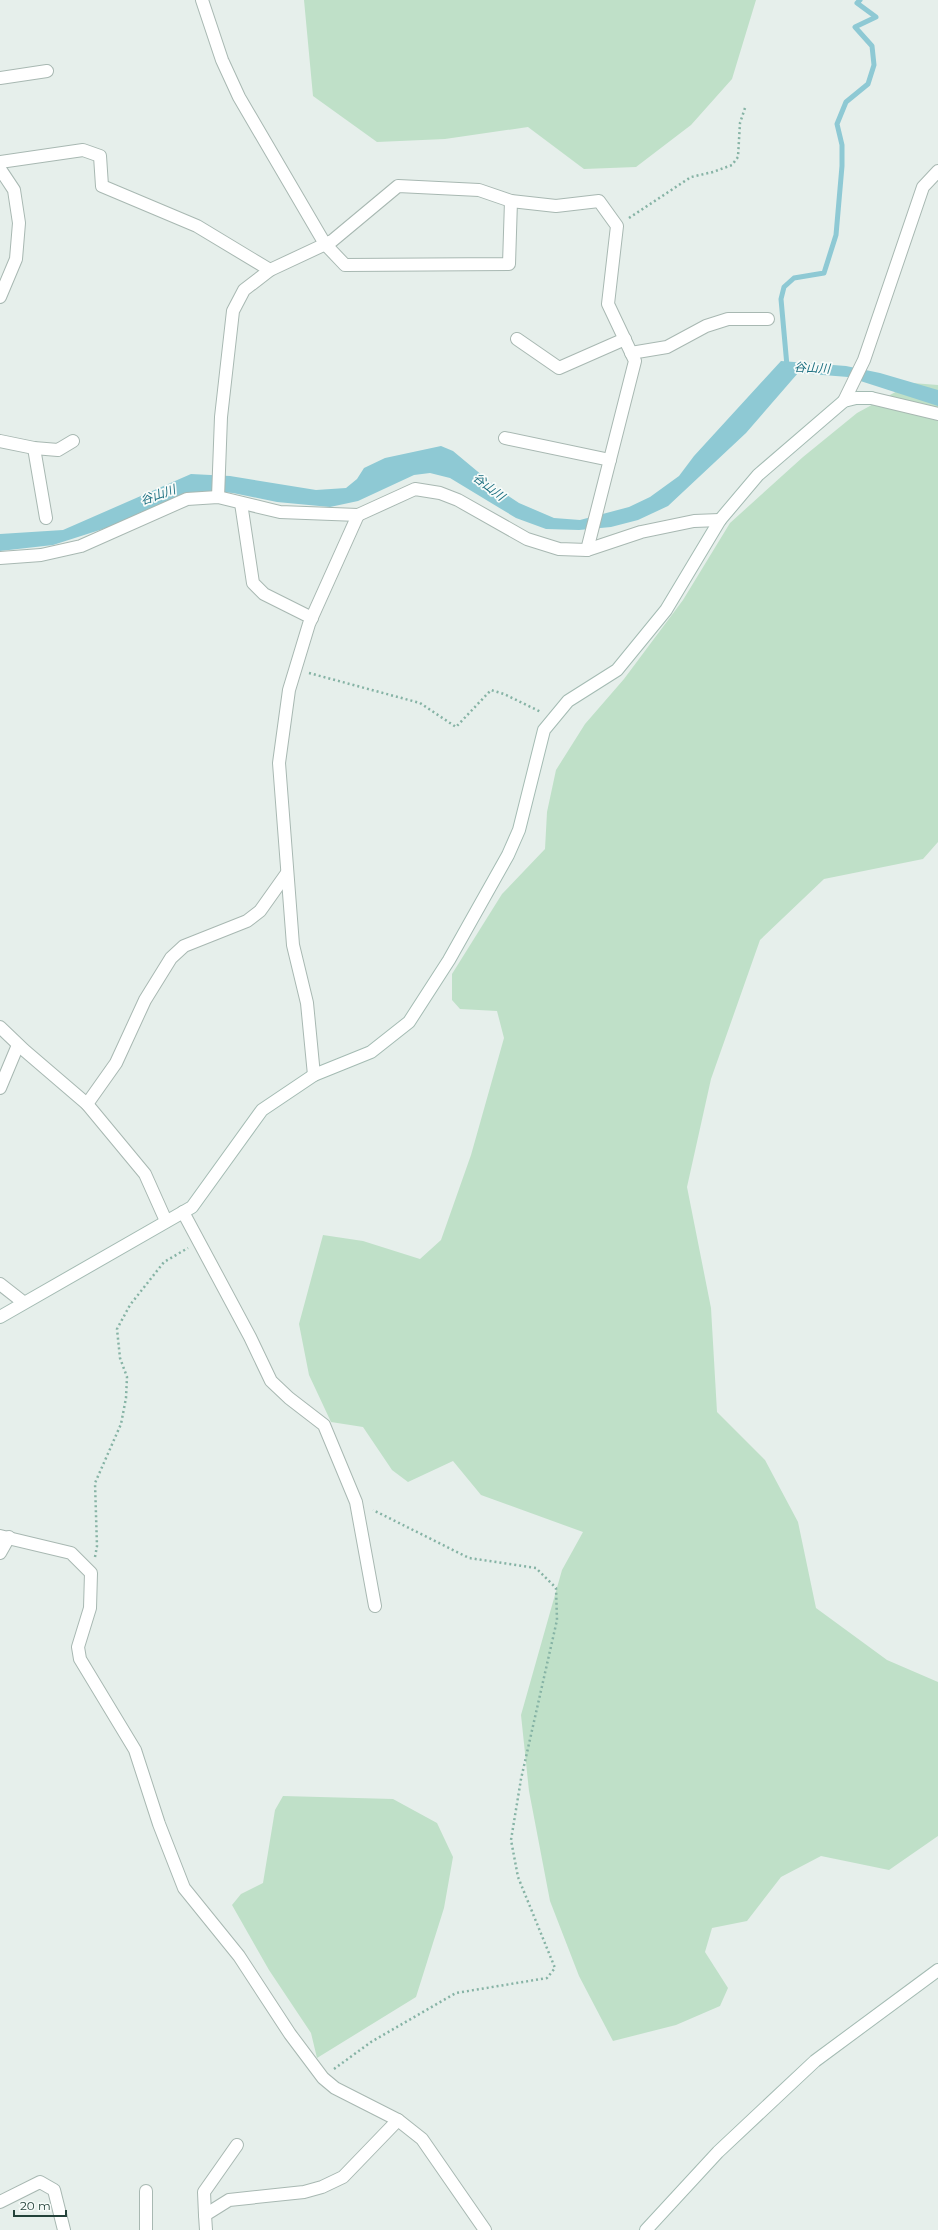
<svg xmlns="http://www.w3.org/2000/svg" width="938" height="2230" viewBox="0 0 938 2230" font-family="Montserrat,'Noto Sans JP',sans-serif">
	<rect width="100%" height="100%" fill="#e6efeb"/>
	<g fill="#bfe0c8">
		<polygon points="304,0 756,0 732,79 691,125 636,167 584,169 528,127 445,139 377,142 313,96"/>
		<polygon points="912,383 938,385 938,842 923,859 824,879 760,940 711,1079 687,1187 711,1308 717,1412 765,1460 798,1522 816,1608 887,1660 938,1682 938,1836 889,1870 821,1856 781,1877 747,1921 712,1928 705,1952 728,1988 720,2006 676,2025 613,2041 579,1976 550,1901 529,1791 521,1715 562,1570 583,1532 481,1495 453,1461 408,1482 392,1470 363,1427 331,1422 309,1375 299,1324 323,1235 363,1241 420,1259 441,1240 471,1155 504,1038 497,1011 460,1009 452,1000 452,974 502,894 545,849 547,812 556,770 585,724 624,679 683,600 730,523 803,457 857,413"/>
		<polygon points="283,1796 393,1799 437,1823 453,1857 444,1908 416,1997 317,2058 311,2033 269,1970 232,1905 241,1894 263,1883 275,1810"/>
	</g>
	<polygon fill="#8ec9d4" points="781,361 846,366 880,373 938,390 938,406 848,377 798,373 746,433 668,506 638,520 611,527 579,530 546,529 516,518 450,478 430,473 414,475 358,501 330,507 277,502 233,493 210,491 184,496 106,528 53,545 0,551 0,534 63,530 191,474 230,476 316,490 346,488 357,479 364,468 385,458 441,446 453,451 501,491 519,503 554,518 580,520 629,507 650,497 679,476 694,456"/>
	<g fill="none" stroke-linecap="round" stroke-linejoin="round">
		<polyline stroke="#8ec9d4" stroke-width="5" points="787,366 781,299 784,287 794,278 824,273 836,235 842,166 842,145 837,124 846,102 868,84 874,65 872,46 855,27 876,17 857,3 860,0"/>
		<g stroke="#a8b8b2" stroke-width="14">
			<g id="street">
				<polyline points="202,0 222,60 239,97 325,244 345,265 509,264 511,201"/>
				<polyline points="0,78 47,71"/>
				<polyline points="0,162 83,150 100,156 102,186 197,226 270,270"/>
				<polyline points="0,169 14,190 19,223 16,259 0,297"/>
				<polyline points="517,339 559,368 625,339"/>
				<polyline points="631,353 667,347 706,326 728,319 768,319"/>
				<polyline points="871,398 938,414"/>
				<polyline points="844,401 864,360 923,187 938,171"/>
				<polyline points="505,438 610,460"/>
				<polyline points="0,441 34,448 58,450 73,441"/>
				<polyline points="34,448 46,518"/>
				<polyline points="218,497 221,417 233,311 244,290 270,270 332,241 398,186 479,190 511,201 556,206 599,201 617,226 608,304 635,361 587,550"/>
				<polyline points="241,503 253,583 264,594 312,618"/>
				<polyline points="0,558 41,555 81,546 187,499 218,497 280,512 358,515 415,489 440,493 458,500 527,539 559,549 587,550 641,532 694,521 720,520"/>
				<polyline points="0,1027 24,1050 87,1104 145,1174 166,1221"/>
				<polyline points="314,1075 307,1003 293,945 279,763 289,690 309,624 358,515"/>
				<polyline points="0,1088 18,1045"/>
				<polyline points="87,1104 116,1063 145,1000 171,958 184,946 247,921 260,911 287,873"/>
				<polyline points="183,1212 250,1337 271,1381 289,1398 324,1425 356,1502 375,1606"/>
				<polyline points="0,1284 23,1302"/>
				<polyline points="0,1536 71,1553 91,1573 90,1608 78,1647 80,1659 135,1750 159,1824 184,1888 239,1956 290,2034 323,2078 335,2088 398,2120 422,2139 485,2230"/>
				<polyline points="0,1553 9,1537"/>
				<polyline points="0,2202 40,2182 54,2190 64,2230"/>
				<polyline points="205,2215 204,2192 237,2145"/>
				<polyline points="146,2230 146,2191"/>
				<polyline points="206,2230 205,2215 229,2200 304,2192 322,2187 343,2177 398,2120"/>
			</g>
		</g>
		<g stroke="#a4bbb3" stroke-width="14">
			<g id="secondary">
				<polyline points="0,1317 192,1207 262,1110 314,1075 371,1052 409,1022 449,960 508,855 519,830 544,730 568,701 617,670 666,610 720,520 758,475 844,401 856,398 871,398"/>
				<polyline points="646,2230 718,2152 815,2061 938,1970"/>
			</g>
		</g>
		<g stroke="#86b3a5" stroke-width="2.5" stroke-dasharray="2 3" stroke-linecap="butt">
			<polyline points="629,218 691,177 713,172 732,165 738,157 740,123 745,108"/>
			<polyline points="309,673 420,703 456,727 491,690 504,694 541,712"/>
			<polyline points="95,1557 97,1546 95,1483 121,1424 126,1398 127,1377 120,1358 117,1329 130,1305 164,1262 188,1248"/>
			<polyline points="334,2069 371,2042 456,1993 547,1978 555,1968 518,1877 511,1840 521,1779 557,1620 556,1588 536,1568 469,1558 373,1510"/>
		</g>
		<use href="#street" stroke="#fff" stroke-width="12"/>
		<use href="#secondary" stroke="#fff" stroke-width="12"/>
	</g>
	<g text-anchor="middle" stroke-width="3.5" stroke-linejoin="round" paint-order="stroke">
		<g font-size="12" font-style="italic" fill="#1c6f80" stroke="#f7fbf9">
			<text transform="translate(812 368) rotate(3)" y="4">谷山川</text>
			<text transform="translate(489 487) rotate(38)" y="4">谷山川</text>
			<text transform="translate(158 495) rotate(-19)" y="4">谷山川</text>
		</g>
	</g>
	<path d="M14 2210v6h52v-6" fill="none" stroke="#24423a" stroke-width="2"/>
	<text x="20" y="2210" font-size="12" fill="#24423a" stroke="#f7fbf9" stroke-width="3" paint-order="stroke">20 m</text>
</svg>
